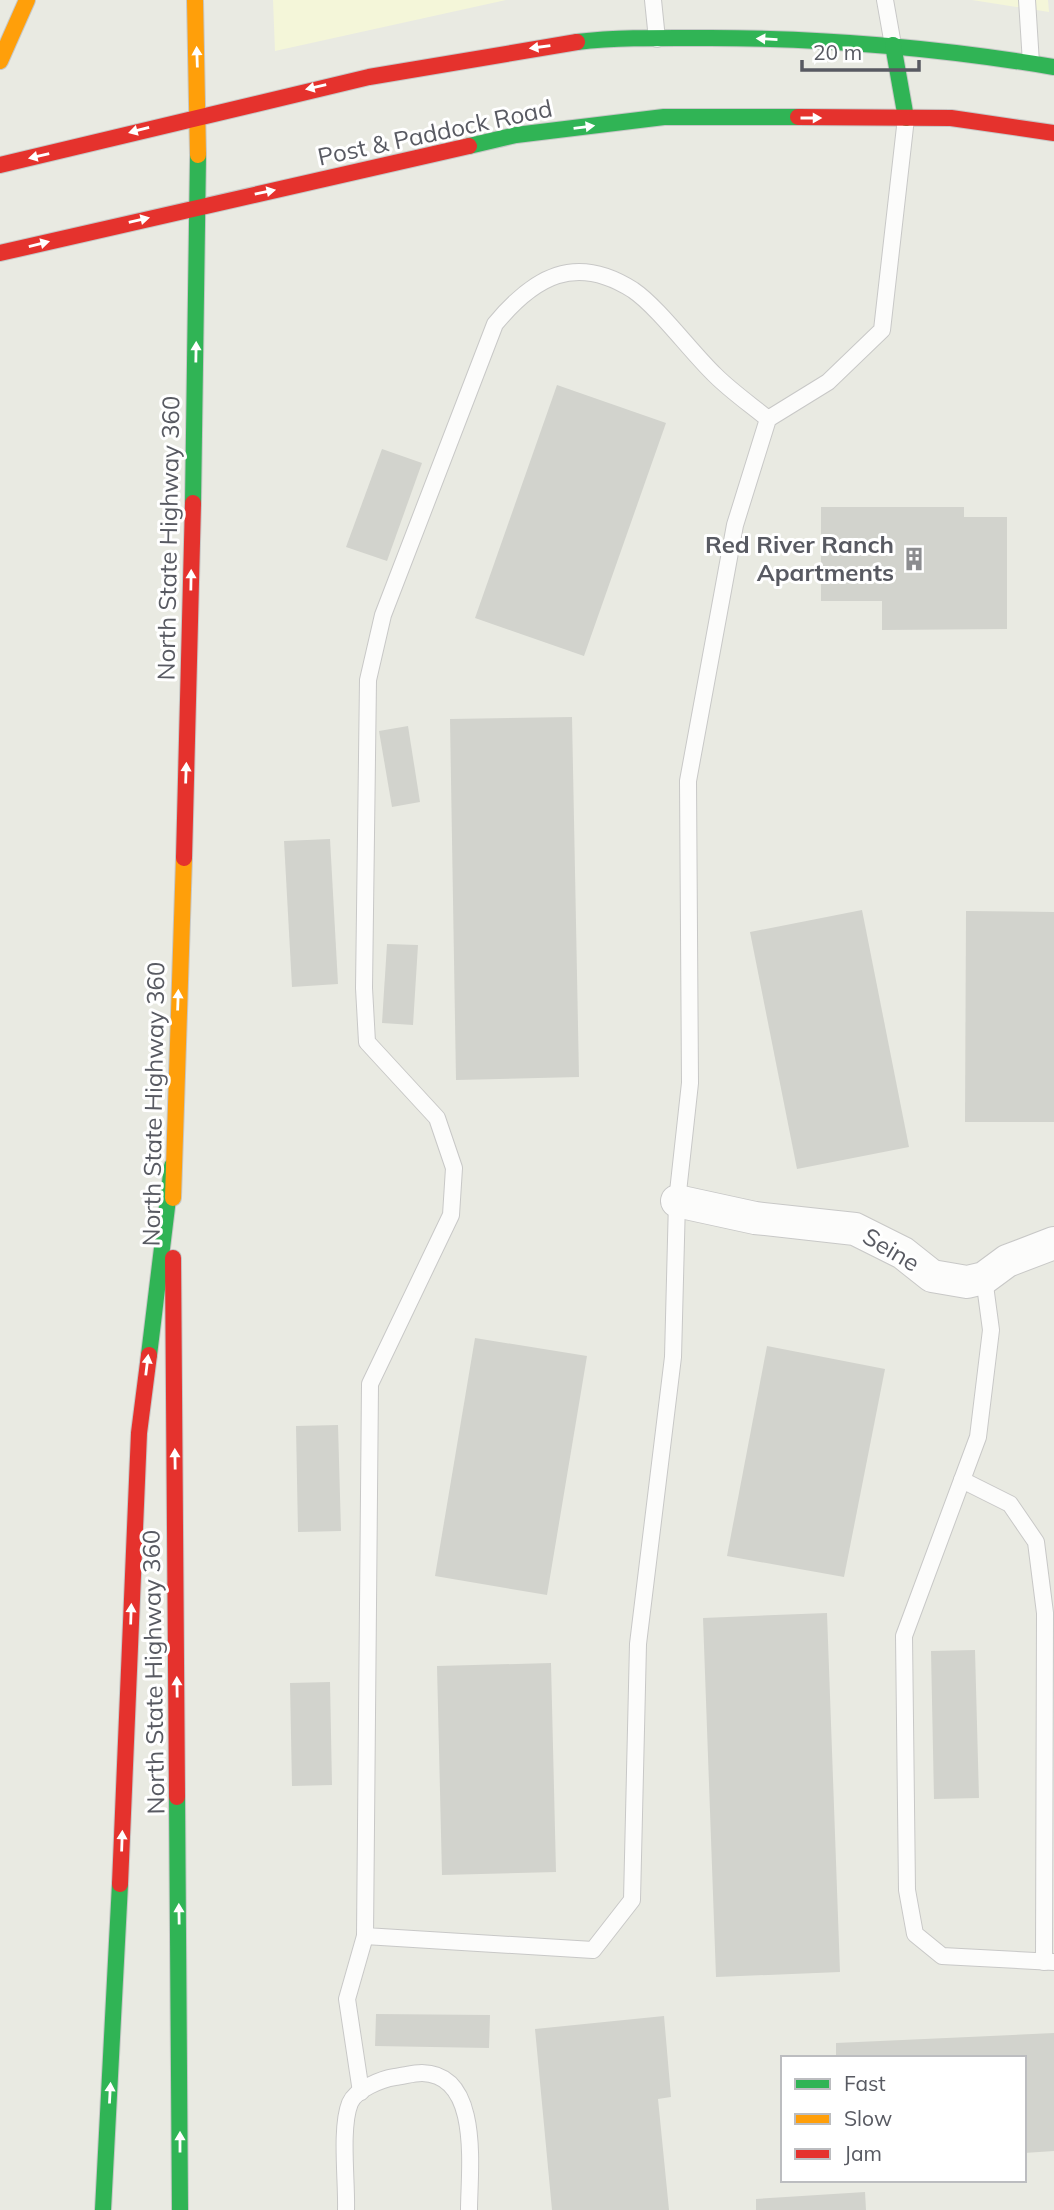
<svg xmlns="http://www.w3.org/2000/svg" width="1054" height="2210" viewBox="0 0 1054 2210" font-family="Mulish,sans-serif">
	<rect width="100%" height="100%" fill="#e9eae2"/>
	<g fill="#f4f6d9">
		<polygon points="273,0 506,0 275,51"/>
		<polygon points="972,0 1048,0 1049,12"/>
	</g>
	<g fill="#d2d3cd">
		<polygon points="557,385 666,423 584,656 475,618"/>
		<polygon points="382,449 422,463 387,561 346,547"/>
		<polygon points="821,507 964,507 964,517 1007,517 1007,629 882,630 882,601 821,601"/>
		<polygon points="572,717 579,1077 456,1080 450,719"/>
		<polygon points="408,726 420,802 392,807 379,731"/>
		<polygon points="330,839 338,984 292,987 284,841"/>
		<polygon points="862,910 909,1147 797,1169 750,932"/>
		<polygon points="966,911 1054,912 1054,1122 965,1122"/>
		<polygon points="387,944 418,945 413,1025 382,1023"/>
		<polygon points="475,1338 587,1356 547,1595 435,1576"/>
		<polygon points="767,1346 885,1369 844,1577 727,1556"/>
		<polygon points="338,1425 341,1531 298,1532 296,1426"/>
		<polygon points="827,1613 840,1972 716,1977 703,1618"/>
		<polygon points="975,1650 979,1798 934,1799 931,1651"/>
		<polygon points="551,1663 556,1872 442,1875 437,1666"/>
		<polygon points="330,1682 332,1785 292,1786 290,1683"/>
		<polygon points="376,2014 490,2015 489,2048 375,2046"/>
		<polygon points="664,2016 671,2097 658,2099 669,2210 552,2210 535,2029"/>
		<polygon points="1054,2033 1054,2151 1024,2153 1024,2058 836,2058 836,2043"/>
		<polygon points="865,2192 866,2210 756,2210 756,2199"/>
	</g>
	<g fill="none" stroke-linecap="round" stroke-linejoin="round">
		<g stroke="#c8c8c7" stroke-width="18">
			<g id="lane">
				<polyline points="653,0 657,39"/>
				<polyline points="885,0 893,45"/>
				<polyline points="1027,0 1031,63"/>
				<path d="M768,419c-17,-14 -37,-28 -53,-44 -24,-23 -57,-68 -82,-85 -58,-37 -99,-13 -138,34l-112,291 -15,65 -4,308 3,54 70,76 17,50 -3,47 -81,169 -5,552 228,14 39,-50 6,-256 35,-287 4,-156 13,-118 -2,-302 47,-256 33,-106 60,-37 54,-52 24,-212"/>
				<polyline points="984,1278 991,1330 978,1437 904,1636 907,1890 915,1934 942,1956 1054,1962"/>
				<polyline points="962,1480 1010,1504 1036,1542 1045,1613 1044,1962"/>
				<polyline points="361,2092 347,1999 365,1936"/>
				<path d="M346,2210c1,-28 -6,-82 4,-107 6,-14 32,-24 45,-26 9,-1 18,-4 27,-4 60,1 47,98 47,137"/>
			</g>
		</g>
		<g stroke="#c8c8c7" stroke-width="34">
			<polyline id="street" points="677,1201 755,1218 855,1229 903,1253 932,1276 967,1282 984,1278 1007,1261 1054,1243"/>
		</g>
		<g stroke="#c6c7c6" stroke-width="18">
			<g id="fast">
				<path d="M577,42c44,-5 88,-4 133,-4 115,0 230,10 344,29"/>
				<polyline points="893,45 906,118"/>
				<polyline points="469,146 516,135 664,117 798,117"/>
				<polyline points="193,503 198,155"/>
				<polyline points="149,1355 172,1166"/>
				<polyline points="177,1797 180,2210"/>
				<polyline points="103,2210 120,1884"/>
			</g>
		</g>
		<g stroke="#c6c7c6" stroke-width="18">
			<g id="slow">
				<polyline points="195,0 198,155"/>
				<polyline points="0,61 27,0"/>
				<polyline points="173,1198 184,858"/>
			</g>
		</g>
		<g stroke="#c6c7c6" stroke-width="18">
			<g id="jam">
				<polyline points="798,117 951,118 1054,133"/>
				<polyline points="0,165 369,77 577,42"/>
				<polyline points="0,253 469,146"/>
				<polyline points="184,858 193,503"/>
				<polyline points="173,1258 177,1797"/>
				<polyline points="120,1884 139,1433 149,1355"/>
			</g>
		</g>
		<use href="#lane" stroke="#fcfcfb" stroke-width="16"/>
		<use href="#street" stroke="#fcfcfb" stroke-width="32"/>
		<use href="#fast" stroke="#30b455" stroke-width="16"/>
		<use href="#slow" stroke="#ff9f0a" stroke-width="16"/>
		<use href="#jam" stroke="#e5322d" stroke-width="16"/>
	</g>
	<defs><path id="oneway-solid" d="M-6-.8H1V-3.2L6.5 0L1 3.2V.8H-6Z" transform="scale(1.75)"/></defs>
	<g fill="#fff">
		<use href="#oneway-solid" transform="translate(767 39) rotate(-177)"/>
		<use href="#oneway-solid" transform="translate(540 47) rotate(172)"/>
		<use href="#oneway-solid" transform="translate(197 57) rotate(-92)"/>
		<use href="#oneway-solid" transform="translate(316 87) rotate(167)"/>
		<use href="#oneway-solid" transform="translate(811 118)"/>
		<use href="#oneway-solid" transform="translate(584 127) rotate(-7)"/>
		<use href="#oneway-solid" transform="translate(139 130) rotate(165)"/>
		<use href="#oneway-solid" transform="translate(39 156) rotate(167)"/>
		<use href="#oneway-solid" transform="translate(265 192) rotate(-12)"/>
		<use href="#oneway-solid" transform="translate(139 220) rotate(-13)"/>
		<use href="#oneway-solid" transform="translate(39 244) rotate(-14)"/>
		<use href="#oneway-solid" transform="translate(196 352) rotate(-89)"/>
		<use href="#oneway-solid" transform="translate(191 580) rotate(-89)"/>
		<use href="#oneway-solid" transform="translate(186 773) rotate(-88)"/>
		<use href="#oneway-solid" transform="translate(178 1000) rotate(-88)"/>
		<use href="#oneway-solid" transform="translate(147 1365) rotate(-83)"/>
		<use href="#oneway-solid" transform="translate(175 1459) rotate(-91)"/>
		<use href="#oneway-solid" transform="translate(131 1614) rotate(-88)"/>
		<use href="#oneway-solid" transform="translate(177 1687) rotate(-91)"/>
		<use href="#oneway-solid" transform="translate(122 1841) rotate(-88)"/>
		<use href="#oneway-solid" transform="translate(179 1914) rotate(-91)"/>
		<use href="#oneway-solid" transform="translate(110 2093) rotate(-87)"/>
		<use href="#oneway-solid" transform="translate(180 2142) rotate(-90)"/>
	</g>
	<defs>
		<g id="building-bare" transform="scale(1.89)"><path d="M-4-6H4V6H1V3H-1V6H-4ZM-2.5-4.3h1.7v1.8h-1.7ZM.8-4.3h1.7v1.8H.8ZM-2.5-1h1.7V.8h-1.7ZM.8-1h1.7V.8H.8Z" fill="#8b8c8f" stroke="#fff" stroke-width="2.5" paint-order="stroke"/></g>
	</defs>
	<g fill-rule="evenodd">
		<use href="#building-bare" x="914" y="559"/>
	</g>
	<g text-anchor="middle" stroke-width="6" stroke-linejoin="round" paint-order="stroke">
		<g font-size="24" fill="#585a62" stroke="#fff">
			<text transform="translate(435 133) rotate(-12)" y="8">Post &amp; Paddock Road</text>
			<text transform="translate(169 538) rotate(-89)" y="8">North State Highway 360</text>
			<text transform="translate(154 1104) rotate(-89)" y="8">North State Highway 360</text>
			<text transform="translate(891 1250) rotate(31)" y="8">Seine</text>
			<text transform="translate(154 1672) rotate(-91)" y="8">North State Highway 360</text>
		</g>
		<g font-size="24" font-weight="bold" fill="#585a62" stroke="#fff" text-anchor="end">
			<text x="894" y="553">Red River Ranch<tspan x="894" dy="28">Apartments</tspan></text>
		</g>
	</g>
	<rect x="781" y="2056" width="245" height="126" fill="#ffffff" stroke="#bcbdc0" stroke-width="2"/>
	<rect x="795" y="2079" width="35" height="10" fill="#30b455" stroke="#bcbdc0" stroke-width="2"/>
	<text x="844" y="2091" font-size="21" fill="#585a62">Fast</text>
	<rect x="795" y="2114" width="35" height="10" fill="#ff9f0a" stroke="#bcbdc0" stroke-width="2"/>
	<text x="844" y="2126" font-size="21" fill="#585a62">Slow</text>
	<rect x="795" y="2149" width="35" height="10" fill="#e5322d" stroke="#bcbdc0" stroke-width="2"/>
	<text x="844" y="2161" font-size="21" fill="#585a62">Jam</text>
	<path d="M802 60v10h117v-10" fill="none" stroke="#585a62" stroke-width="3.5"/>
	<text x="813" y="60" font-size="21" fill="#585a62" stroke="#ffffff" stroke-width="5" paint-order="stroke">20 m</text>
</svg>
